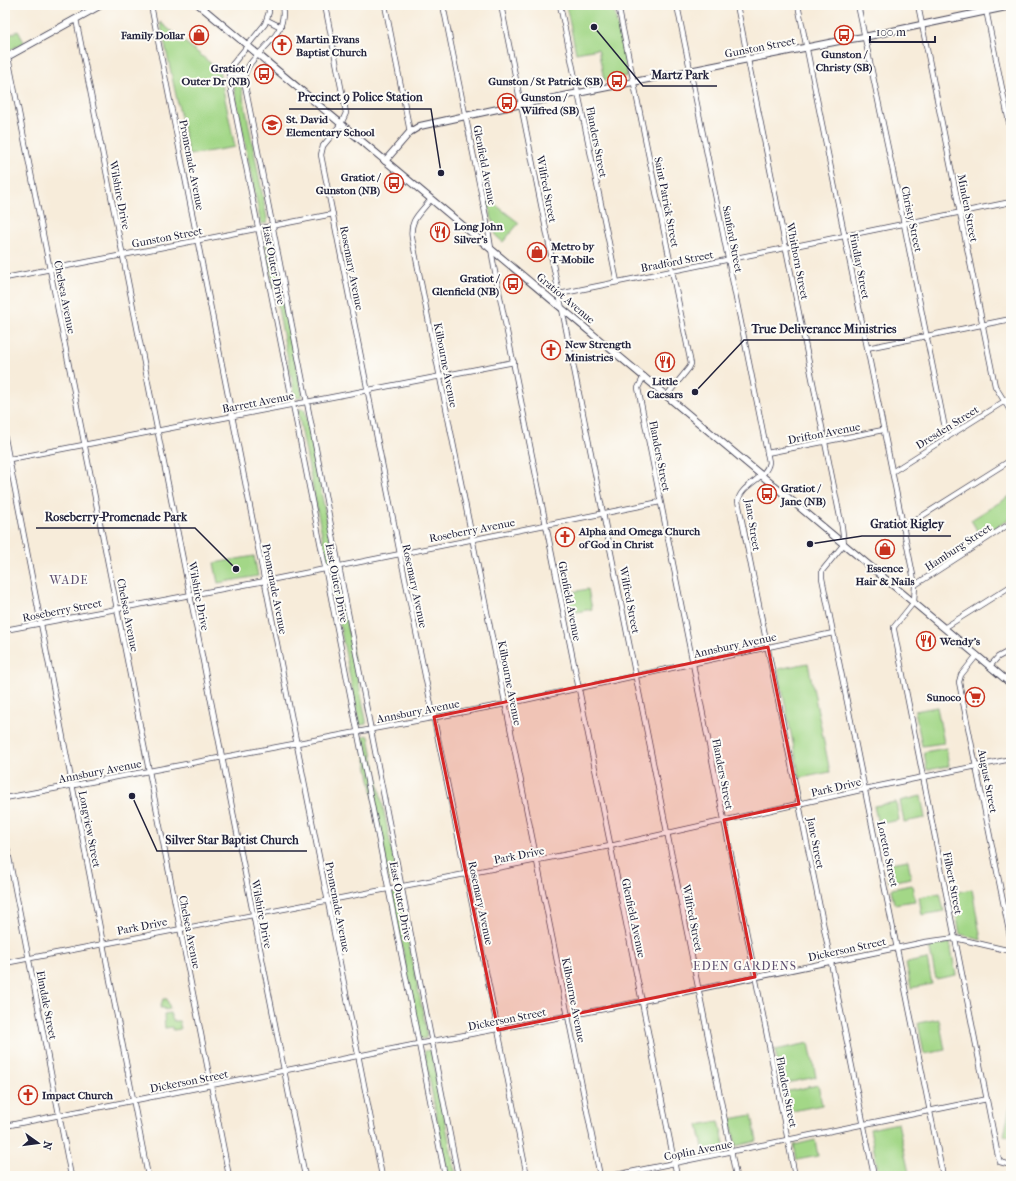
<svg xmlns="http://www.w3.org/2000/svg" width="1016" height="1181" viewBox="0 0 1016 1181" font-family="'IM FELL French Canon',serif">
	<rect width="100%" height="100%" fill="#fdfcf7"/>
	<filter id="ink" filterUnits="userSpaceOnUse"><feTurbulence type="fractalNoise" baseFrequency=".025" numOctaves="2"/><feDisplacementMap in="SourceGraphic" scale="8" xChannelSelector="R" yChannelSelector="G"/><feConvolveMatrix kernelMatrix="1 2 1 2 8 2 1 2 1" color-interpolation-filters="sRGB"/></filter>
	<filter id="wash" filterUnits="userSpaceOnUse"><feTurbulence type="fractalNoise" baseFrequency=".012" numOctaves="4" result="noise"/><feDisplacementMap in="SourceGraphic" scale="16" xChannelSelector="R" yChannelSelector="G"/><feGaussianBlur stdDeviation="0.9" result="paint"/><feColorMatrix in="noise" values="0 0 0 0 0 0 0 0 0 0 0 0 0 0 0 0 0 1.4 0 .05"/><feComposite in="paint" operator="in"/></filter>
	<g filter="url(#wash)">
		<rect width="100%" height="100%" fill="#f7ecda"/>
		<g fill="#a3d787" stroke="#627c61">
			<polygon points="566,5 613,5 628,76 604,80 598,49 576,53"/>
			<polygon points="160,22 219,70 235,147 189,155"/>
			<polygon points="18,31 24,42 5,53 5,37"/>
			<polygon points="237,78 240,79 241,85 267,218 267,223 261,224 234,88 235,79"/>
			<polygon points="487,198 519,223 503,242 496,236"/>
			<polygon points="269,234 271,235 302,393 301,397 296,398 295,396 264,236"/>
			<polygon points="300,409 303,409 305,410 334,557 334,561 328,562 327,560 298,412"/>
			<polygon points="1010,496 1011,498 1011,518 981,537 971,520"/>
			<polygon points="254,556 258,576 218,583 214,563"/>
			<polygon points="332,572 336,572 337,573 366,720 366,724 361,725 359,723 330,575"/>
			<polygon points="588,589 592,609 571,613 567,593"/>
			<polygon points="808,663 830,772 800,778 778,669"/>
			<polygon points="937,707 944,743 922,746 915,711"/>
			<polygon points="368,735 369,737 397,876 396,881 392,882 390,881 362,739 363,736"/>
			<polygon points="946,748 949,766 927,770 924,752"/>
			<polygon points="921,796 925,818 904,822 900,801"/>
			<polygon points="896,802 899,820 878,824 874,806"/>
			<polygon points="908,860 911,878 889,882 886,864"/>
			<polygon points="912,885 915,901 894,904 891,889"/>
			<polygon points="972,889 981,940 960,934 952,893"/>
			<polygon points="394,892 398,892 399,894 427,1033 426,1038 422,1039 420,1038 392,895"/>
			<polygon points="940,893 944,911 922,915 919,897"/>
			<polygon points="950,943 956,975 936,979 929,946"/>
			<polygon points="927,959 932,984 911,988 906,963"/>
			<polygon points="163,999 167,999 170,1009 165,1010 164,1008 160,1008"/>
			<polygon points="170,1013 173,1021 179,1021 181,1029 173,1030 172,1027 165,1028 164,1014"/>
			<polygon points="939,1019 945,1050 924,1054 918,1023"/>
			<polygon points="809,1043 816,1077 782,1084 775,1050"/>
			<polygon points="431,1050 456,1176 448,1176 424,1051"/>
			<polygon points="818,1085 822,1105 788,1112 784,1092"/>
			<polygon points="1011,1101 1011,1137 1004,1135"/>
			<polygon points="752,1115 757,1141 736,1146 730,1119"/>
			<polygon points="719,1121 725,1148 704,1152 698,1125"/>
			<polygon points="898,1123 909,1173 891,1176 879,1176 870,1129"/>
			<polygon points="815,1140 818,1156 797,1160 794,1145"/>
		</g>
	</g>
	<g filter="url(#ink)">
		<g fill="none" stroke-linecap="round" stroke-linejoin="round">
			<g stroke="#424053" stroke-width="6">
				<g id="minor">
					<polyline points="151,5 382,1176"/>
					<polyline points="268,5 269,12 265,24 232,65 229,73 231,90 445,1176"/>
					<path d="M282,5c8,36 -37,48 -38,75l214,1096"/>
					<polyline points="325,5 346,113 341,124 323,146 321,155 400,554 498,1030 527,1176"/>
					<polyline points="385,5 410,132"/>
					<polyline points="443,5 486,217 494,267 677,1176"/>
					<polyline points="501,5 736,1176"/>
					<polyline points="560,5 617,282"/>
					<polyline points="618,5 691,364 689,368 667,395"/>
					<path d="M677,5l92,457c-2,17 -28,22 -31,39l136,675"/>
					<polyline points="737,5 842,527 844,544 822,571 822,578 943,1176"/>
					<polyline points="798,5 915,585 914,602 894,627 894,630 998,1156 1000,1162 1011,1165"/>
					<polyline points="858,5 904,224 947,438"/>
					<polyline points="918,5 995,386 1011,412"/>
					<polyline points="985,5 1011,132"/>
					<polyline points="76,19 305,1176"/>
					<polyline points="267,20 281,27"/>
					<polyline points="8,57 229,1176"/>
					<polyline points="229,73 244,76"/>
					<path d="M431,199c-10,14 -22,20 -19,39l188,938"/>
					<polyline points="5,278 333,214"/>
					<polyline points="559,294 1011,202"/>
					<polyline points="867,348 1011,319"/>
					<polyline points="644,376 638,388 795,1176"/>
					<polyline points="5,438 148,1176"/>
					<polyline points="767,453 883,430"/>
					<polyline points="5,460 514,362"/>
					<polyline points="892,472 1011,397"/>
					<polyline points="903,528 1011,460"/>
					<polyline points="915,585 1011,523"/>
					<polyline points="944,628 1011,586"/>
					<polyline points="5,630 265,581 660,502"/>
					<polyline points="977,655 961,675 959,682 1011,941"/>
					<polyline points="990,666 998,657 1011,650"/>
					<polyline points="5,798 506,704 833,633"/>
					<polyline points="5,837 71,1176"/>
					<polyline points="5,963 610,846 865,789 1011,759"/>
					<polyline points="5,1126 433,1041 604,1009 925,942 955,938 1011,951"/>
					<polyline points="611,1176 987,1099"/>
				</g>
			</g>
			<g stroke="#424053" stroke-width="8">
				<g id="major">
					<polyline points="199,5 1011,684"/>
					<polyline points="5,58 101,5"/>
					<polyline points="385,161 410,132 420,126 493,110 844,40 864,37 1011,6"/>
				</g>
			</g>
			<use href="#minor" stroke="#fff" stroke-width="4.5"/>
			<use href="#major" stroke="#fff" stroke-width="6"/>
		</g>
	</g>
	<path fill="#d62828" fill-opacity="0.2" stroke="#d62828" stroke-width="3" stroke-linejoin="round" d="M768,647l31,157 -75,16 31,157 -257,53 -64,-313z"/>
	<defs>
		<g id="shop-ring" transform="scale(1)"><circle r="9.5" fill="#fdfcf7" stroke="#c8321e" stroke-width="1.5"/><path d="M-5-2.5h2.3a2.7 3.5 0 0 1 5.4 0H5L5.5 6h-11ZM-1.5-2.5h3a1.5 2.3 0 0 0-3 0Z" fill="#c8321e"/></g>
		<g id="bus-ring" transform="scale(1)"><circle r="9.5" fill="#fdfcf7" stroke="#c8321e" stroke-width="1.5"/><path d="M-5-6H5V4H4V6H2V4H-2V6H-4V4H-5ZM-3.5-4V0h7V-4ZM-3.5 1.2v1.5H-2V1.2ZM2 1.2v1.5H3.5V1.2Z" fill="#c8321e"/></g>
		<g id="church-ring" transform="scale(1)"><circle r="9.5" fill="#fdfcf7" stroke="#c8321e" stroke-width="1.5"/><path d="M-1.2-6h2.4v3.5h3.3v2.4h-3.3V6h-2.4V-.1h-3.3v-2.4h3.3Z" fill="#c8321e"/></g>
		<g id="school-ring" transform="scale(1)"><circle r="9.5" fill="#fdfcf7" stroke="#c8321e" stroke-width="1.5"/><path d="M0-5L7-2L0 1L-7-2ZM-4 1L0 2.5L4 1V4Q0 6-4 4Z" fill="#c8321e"/></g>
		<g id="restaurant-ring" transform="scale(1)"><circle r="9.5" fill="#fdfcf7" stroke="#c8321e" stroke-width="1.5"/><path d="M-5-6h1v4h1v-4h1v4h1v-4h1v5L-1.5 .5V6h-2V.5L-5-1ZM5-6V6H3V1.5H1.5Q1.5-4 5-6Z" fill="#c8321e"/></g>
		<g id="supermarket-ring" transform="scale(1)"><circle r="9.5" fill="#fdfcf7" stroke="#c8321e" stroke-width="1.5"/><path d="M-6-5.5h2.5l.6 2H6L4.5 2H-2.5L-4.4-4H-6ZM-1.5 3.2a1.3 1.3 0 1 0 .1 0ZM3 3.2a1.3 1.3 0 1 0 .1 0Z" fill="#c8321e"/></g>
	</defs>
	<g fill-rule="evenodd">
		<use href="#shop-ring" x="199" y="35"/>
		<use href="#bus-ring" x="844" y="35"/>
		<use href="#church-ring" x="282" y="45"/>
		<use href="#bus-ring" x="264" y="74"/>
		<use href="#bus-ring" x="617" y="81"/>
		<use href="#bus-ring" x="507" y="103"/>
		<use href="#school-ring" x="272" y="125"/>
		<use href="#bus-ring" x="394" y="183"/>
		<use href="#restaurant-ring" x="440" y="232"/>
		<use href="#shop-ring" x="537" y="252"/>
		<use href="#bus-ring" x="513" y="284"/>
		<use href="#church-ring" x="551" y="350"/>
		<use href="#restaurant-ring" x="665" y="362"/>
		<use href="#bus-ring" x="767" y="494"/>
		<use href="#church-ring" x="565" y="537"/>
		<use href="#shop-ring" x="885" y="549"/>
		<use href="#restaurant-ring" x="926" y="641"/>
		<use href="#supermarket-ring" x="975" y="697"/>
		<use href="#church-ring" x="28" y="1095"/>
	</g>
	<g text-anchor="middle" stroke-width="4" stroke-linejoin="round" paint-order="stroke">
		<g font-size="11" font-weight="bold" fill="#22223b" stroke="#fdfcf7" text-anchor="start">
			<text x="185" y="39" text-anchor="end">Family Dollar</text>
			<text x="296" y="43">Martin Evans<tspan x="296" dy="13">Baptist Church</tspan></text>
			<text x="844" y="58" text-anchor="middle">Gunston /<tspan x="844" dy="13">Christy (SB)</tspan></text>
			<text x="250" y="72" text-anchor="end">Gratiot /<tspan x="250" dy="13">Outer Dr (NB)</tspan></text>
			<text x="603" y="85" text-anchor="end">Gunston / St Patrick (SB)</text>
			<text x="521" y="101">Gunston /<tspan x="521" dy="13">Wilfred (SB)</tspan></text>
			<text x="286" y="123">St. David<tspan x="286" dy="13">Elementary School</tspan></text>
			<text x="380" y="181" text-anchor="end">Gratiot /<tspan x="380" dy="13">Gunston (NB)</tspan></text>
			<text x="454" y="230">Long John<tspan x="454" dy="13">Silver's</tspan></text>
			<text x="551" y="250">Metro by<tspan x="551" dy="13">T-Mobile</tspan></text>
			<text x="499" y="282" text-anchor="end">Gratiot /<tspan x="499" dy="13">Glenfield (NB)</tspan></text>
			<text x="565" y="348">New Strength<tspan x="565" dy="13">Ministries</tspan></text>
			<text x="665" y="385" text-anchor="middle">Little<tspan x="665" dy="13">Caesars</tspan></text>
			<text x="781" y="492">Gratiot /<tspan x="781" dy="13">Jane (NB)</tspan></text>
			<text x="579" y="535">Alpha and Omega Church<tspan x="579" dy="13">of God in Christ</tspan></text>
			<text x="885" y="572" text-anchor="middle">Essence<tspan x="885" dy="13">Hair &amp; Nails</tspan></text>
			<text x="940" y="645">Wendy's</text>
			<text x="961" y="701" text-anchor="end">Sunoco</text>
			<text x="42" y="1099">Impact Church</text>
		</g>
		<g font-size="11" fill="#22223b" stroke="#fdfcf7">
			<text transform="translate(760 47) rotate(-11)" y="4">Gunston Street</text>
			<text transform="translate(597 142) rotate(79)" y="4">Flanders Street</text>
			<text transform="translate(192 165) rotate(79)" y="4">Promenade Avenue</text>
			<text transform="translate(485 165) rotate(79)" y="4">Glenfield Avenue</text>
			<text transform="translate(547 189) rotate(79)" y="4">Wilfred Street</text>
			<text transform="translate(120 195) rotate(79)" y="4">Wilshire Drive</text>
			<text transform="translate(667 202) rotate(79)" y="4">Saint Patrick Street</text>
			<text transform="translate(968 208) rotate(79)" y="4">Minden Street</text>
			<text transform="translate(912 219) rotate(78)" y="4">Christy Street</text>
			<text transform="translate(167 237) rotate(-11)" y="4">Gunston Street</text>
			<text transform="translate(733 239) rotate(79)" y="4">Sanford Street</text>
			<text transform="translate(677 261) rotate(-11)" y="4">Bradford Street</text>
			<text transform="translate(798 261) rotate(79)" y="4">Whithorn Street</text>
			<text transform="translate(274 265) rotate(79)" y="4">East Outer Drive</text>
			<text transform="translate(860 266) rotate(79)" y="4">Findlay Street</text>
			<text transform="translate(352 268) rotate(79)" y="4">Rosemary Avenue</text>
			<text transform="translate(65 297) rotate(79)" y="4">Chelsea Avenue</text>
			<text transform="translate(566 298) rotate(40)" y="4">Gratiot Avenue</text>
			<text transform="translate(446 365) rotate(79)" y="4">Kilbourne Avenue</text>
			<text transform="translate(258 402) rotate(-11)" y="4">Barrett Avenue</text>
			<text transform="translate(947 427) rotate(-32)" y="4">Dresden Street</text>
			<text transform="translate(824 433) rotate(-11)" y="4">Drifton Avenue</text>
			<text transform="translate(660 456) rotate(79)" y="4">Flanders Street</text>
			<text transform="translate(753 525) rotate(81)" y="4">Jane Street</text>
			<text transform="translate(472 530) rotate(-11)" y="4">Roseberry Avenue</text>
			<text transform="translate(958 547) rotate(-33)" y="4">Hamburg Street</text>
			<text transform="translate(337 583) rotate(79)" y="4">East Outer Drive</text>
			<text transform="translate(415 586) rotate(78)" y="4">Rosemary Avenue</text>
			<text transform="translate(275 589) rotate(79)" y="4">Promenade Avenue</text>
			<text transform="translate(199 596) rotate(79)" y="4">Wilshire Drive</text>
			<text transform="translate(630 600) rotate(79)" y="4">Wilfred Street</text>
			<text transform="translate(570 601) rotate(79)" y="4">Glenfield Avenue</text>
			<text transform="translate(62 610) rotate(-11)" y="4">Roseberry Street</text>
			<text transform="translate(128 615) rotate(79)" y="4">Chelsea Avenue</text>
			<text transform="translate(735 645) rotate(-12)" y="4">Annsbury Avenue</text>
			<text transform="translate(510 683) rotate(79)" y="4">Kilbourne Avenue</text>
			<text transform="translate(418 711) rotate(-11)" y="4">Annsbury Avenue</text>
			<text transform="translate(100 771) rotate(-11)" y="4">Annsbury Avenue</text>
			<text transform="translate(723 774) rotate(79)" y="4">Flanders Street</text>
			<text transform="translate(988 781) rotate(79)" y="4">August Street</text>
			<text transform="translate(836 787) rotate(-13)" y="4">Park Drive</text>
			<text transform="translate(90 829) rotate(79)" y="4">Longview Street</text>
			<text transform="translate(816 843) rotate(79)" y="4">Jane Street</text>
			<text transform="translate(888 854) rotate(78)" y="4">Loretto Street</text>
			<text transform="translate(519 855) rotate(-11)" y="4">Park Drive</text>
			<text transform="translate(953 883) rotate(79)" y="4">Filbert Street</text>
			<text transform="translate(401 901) rotate(79)" y="4">East Outer Drive</text>
			<text transform="translate(481 903) rotate(78)" y="4">Rosemary Avenue</text>
			<text transform="translate(338 907) rotate(79)" y="4">Promenade Avenue</text>
			<text transform="translate(262 914) rotate(79)" y="4">Wilshire Drive</text>
			<text transform="translate(634 918) rotate(78)" y="4">Glenfield Avenue</text>
			<text transform="translate(693 918) rotate(79)" y="4">Wilfred Street</text>
			<text transform="translate(142 926) rotate(-11)" y="4">Park Drive</text>
			<text transform="translate(190 932) rotate(79)" y="4">Chelsea Avenue</text>
			<text transform="translate(847 949) rotate(-12)" y="4">Dickerson Street</text>
			<text transform="translate(574 1000) rotate(79)" y="4">Kilbourne Avenue</text>
			<text transform="translate(47 1005) rotate(79)" y="4">Elmdale Street</text>
			<text transform="translate(507 1019) rotate(-11)" y="4">Dickerson Street</text>
			<text transform="translate(189 1081) rotate(-11)" y="4">Dickerson Street</text>
			<text transform="translate(787 1092) rotate(79)" y="4">Flanders Street</text>
			<text transform="translate(698 1150) rotate(-11)" y="4">Coplin Avenue</text>
		</g>
		<g font-size="12" letter-spacing="1" fill="#605171" stroke="#fdfcf7">
			<text x="69" y="584">WADE</text>
			<text x="745" y="970">EDEN GARDENS</text>
		</g>
	</g>
	<path fill="none" stroke="#22223b" stroke-width="1.5" d="M594 27L643 86H717M441 173L431 109H289M695 392L744 340H905M236 569L195 528H36M810 544L862 536H951M132 796L157 851H307"/>
	<g fill="#22223b" stroke="#fdfcf7" stroke-width="1.5">
		<circle cx="594" cy="27" r="4"/>
		<circle cx="441" cy="173" r="4"/>
		<circle cx="695" cy="392" r="4"/>
		<circle cx="236" cy="569" r="4"/>
		<circle cx="810" cy="544" r="4"/>
		<circle cx="132" cy="796" r="4"/>
	</g>
	<g font-size="12" text-anchor="middle" font-weight="bold" fill="#22223b" stroke="#fdfcf7" stroke-width="4" stroke-linejoin="round" paint-order="stroke">
		<text x="680" y="79">Martz Park</text>
		<text x="360" y="101">Precinct 9 Police Station</text>
		<text x="824" y="333">True Deliverance Ministries</text>
		<text x="116" y="521">Roseberry-Promenade Park</text>
		<text x="907" y="528">Gratiot Rigley</text>
		<text x="232" y="844">Silver Star Baptist Church</text>
	</g>
	<rect width="1016" height="1181" fill="none" stroke="#fdfcf7" stroke-width="20"/>
	<g transform="translate(38 1143) rotate(104)" stroke="#fdfcf7" stroke-width="3" paint-order="stroke">
	<path d="M0-3L7 15L0 10L-7 15Z" fill="#22223b"/>
	<text y="-6" font-size="11" font-weight="bold" text-anchor="middle" fill="#22223b">N</text>
	</g>
	<path d="M870 36v6h65v-6" fill="none" stroke="#22223b" stroke-width="2"/>
	<text x="876" y="36" font-size="12" fill="#22223b" stroke="#fdfcf7" stroke-width="3" paint-order="stroke">100 m</text>
</svg>
